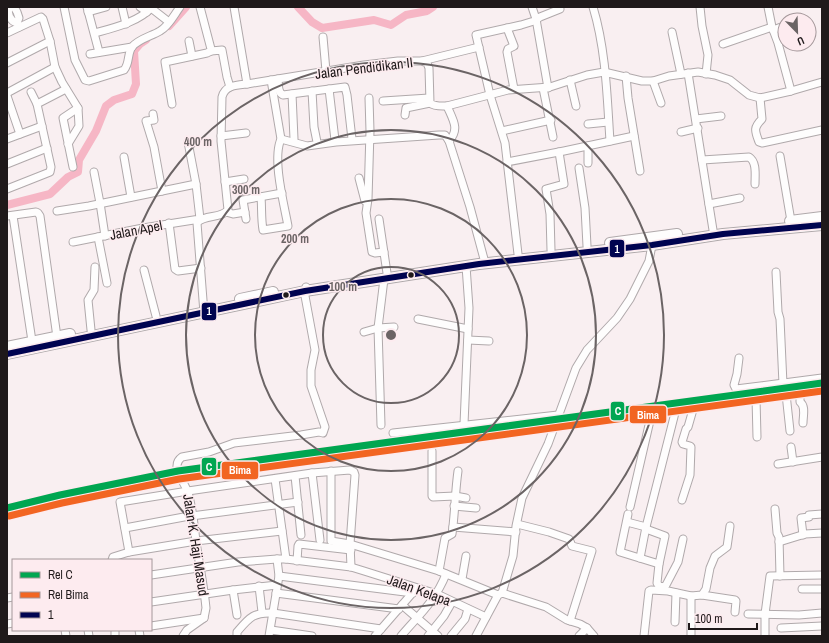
<svg xmlns="http://www.w3.org/2000/svg" width="829" height="643" viewBox="0 0 829 643" font-family="'Archivo Narrow',sans-serif">
	<rect width="100%" height="100%" fill="#f9eff1"/>
	<g fill="none" stroke-linecap="round" stroke-linejoin="round">
		<g stroke="#f6b6c5" stroke-width="8">
			<polyline points="298,7 312,22 322,28 374,20 391,25 406,15 427,11 433,7"/>
			<polyline points="169,26 186,7"/>
			<polyline points="7,205 50,194 68,177 78,172 79,160 96,131 106,106 114,100 132,94 136,84 134,51 140,44 146,40"/>
		</g>
		<g stroke="#b0a9ab" stroke-width="9">
			<g id="minor">
				<path d="M9,7c-2,7 1,14 8,16l2,4"/>
				<polyline points="14,7 17,12 19,18 17,23"/>
				<path d="M64,7l11,53 10,20 4,1 35,-11c6,-7 3,-16 8,-23 6,-8 20,-11 28,-16 9,-5 14,-16 20,-24"/>
				<polyline points="87,7 99,52"/>
				<polyline points="122,7 126,24"/>
				<polyline points="140,7 147,12"/>
				<polyline points="532,7 536,19 548,88"/>
				<path d="M593,7c13,43 14,89 17,134"/>
				<polyline points="700,7 702,26 708,55 706,74"/>
				<polyline points="768,7 772,27 778,43 791,91"/>
				<polyline points="151,8 169,22"/>
				<polyline points="88,12 106,7"/>
				<polyline points="507,28 514,46 508,49 507,52 514,89"/>
				<polyline points="773,30 784,26"/>
				<polyline points="672,32 681,74"/>
				<polyline points="7,33 41,17 43,19 50,41 55,67 62,82 78,108 79,126 68,144"/>
				<path d="M95,33c18,-5 44,-11 57,-26"/>
				<polyline points="323,37 326,71"/>
				<polyline points="189,41 192,56"/>
				<polyline points="723,44 772,27"/>
				<polyline points="211,51 222,50 227,77 230,87"/>
				<polyline points="90,54 132,47"/>
				<polyline points="422,61 479,47"/>
				<polyline points="7,63 50,41"/>
				<polyline points="688,73 713,230"/>
				<polyline points="626,76 628,98 640,171"/>
				<path d="M278,79c1,6 -1,13 5,16l62,-8 2,8 5,44"/>
				<polyline points="570,80 576,106"/>
				<polyline points="653,81 661,103"/>
				<path d="M247,84l117,-19 34,-4h24l5,2 2,5 1,35c5,4 12,3 17,3l61,-16 42,-3 37,-12 17,-3 38,9h11l16,-5 29,-4 17,3 15,5 19,15 11,3 31,-7 31,-9"/>
				<polyline points="543,88 553,137"/>
				<polyline points="329,89 335,140"/>
				<polyline points="312,91 314,127 317,142"/>
				<polyline points="31,92 37,104"/>
				<polyline points="7,93 55,67"/>
				<polyline points="292,94 294,139"/>
				<polyline points="7,96 20,134"/>
				<polyline points="369,98 370,131 368,199 366,213 372,252 375,253 384,252"/>
				<path d="M760,98l2,21c-9,9 -7,12 -3,23l3,1 60,-13"/>
				<polyline points="383,101 429,98"/>
				<polyline points="172,104 165,62 207,53 211,51 211,49 200,7"/>
				<path d="M447,106c6,14 13,23 2,35l21,66 14,52"/>
				<polyline points="153,114 154,120 146,121 154,147 162,191"/>
				<polyline points="405,115 406,108 430,103"/>
				<polyline points="696,119 721,116"/>
				<polyline points="588,124 608,122"/>
				<polyline points="502,131 551,120"/>
				<polyline points="681,132 698,128"/>
				<polyline points="221,136 246,133"/>
				<polyline points="7,139 42,126"/>
				<polyline points="281,139 307,146 336,142 439,135 445,135 449,141"/>
				<polyline points="780,156 791,221"/>
				<polyline points="124,157 131,197"/>
				<path d="M702,160l47,-3c8,5 6,18 6,27"/>
				<polyline points="507,162 564,151 634,136"/>
				<polyline points="588,163 588,146"/>
				<polyline points="7,164 47,148"/>
				<polyline points="73,167 63,118 78,108"/>
				<polyline points="579,168 585,208 587,246"/>
				<polyline points="94,172 100,203 105,236"/>
				<polyline points="359,178 365,201"/>
				<polyline points="225,182 244,179"/>
				<polyline points="7,189 50,172 51,167 37,104 66,89"/>
				<path d="M261,197c1,12 0,21 2,33l25,-4c-4,-22 -16,-67 -7,-87l-10,-59"/>
				<polyline points="709,204 740,198"/>
				<polyline points="57,211 89,206 196,184"/>
				<polyline points="226,212 233,214 245,212"/>
				<polyline points="7,216 36,212 38,213 40,216 57,337"/>
				<polyline points="13,216 32,341"/>
				<polyline points="246,219 243,200 282,193"/>
				<polyline points="379,219 387,273"/>
				<polyline points="169,223 175,269 178,271 201,268"/>
				<polyline points="98,237 107,283"/>
				<polyline points="73,242 143,228 200,219 196,184 188,142"/>
				<polyline points="551,250 550,214 546,189 564,184 559,152"/>
				<polyline points="518,254 505,143 490,95 476,35 521,25 534,21 540,17 560,9"/>
				<polyline points="144,270 156,316"/>
				<polyline points="776,272 778,312 780,319 783,384"/>
				<path d="M204,313l-7,-90c7,-9 24,-4 31,-13l-7,-69 1,-44c3,-12 15,-12 25,-13l-13,-77"/>
				<polyline points="418,319 468,329"/>
				<polyline points="91,330 88,300 94,290 95,267"/>
				<polyline points="364,332 378,328 394,327"/>
				<polyline points="468,340 489,341"/>
				<polyline points="739,358 737,374 734,385 736,389 822,378"/>
				<path d="M800,392v10c6,4 3,14 3,21"/>
				<polyline points="786,394 790,431"/>
				<polyline points="756,398 757,437"/>
				<polyline points="464,424 469,308 466,266"/>
				<polyline points="381,425 378,328 384,279"/>
				<polyline points="555,425 822,389"/>
				<polyline points="393,433 558,415"/>
				<polyline points="791,447 793,462"/>
				<polyline points="432,451 432,496 433,497 455,496 466,498"/>
				<polyline points="778,464 822,457"/>
				<polyline points="331,471 331,541 350,544 439,571 498,595"/>
				<polyline points="312,473 320,540"/>
				<polyline points="295,476 301,535"/>
				<polyline points="275,479 286,559"/>
				<polyline points="682,500 690,475 691,447 690,446 683,444 682,442 686,429 688,427 694,406"/>
				<polyline points="454,506 476,508"/>
				<polyline points="630,507 652,412"/>
				<polyline points="775,509 777,533 779,537 780,576"/>
				<polyline points="628,514 620,552 659,564 665,536 646,529"/>
				<polyline points="627,522 646,527"/>
				<polyline points="517,524 549,532 569,539 572,546 592,551 570,621"/>
				<polyline points="453,527 516,532"/>
				<polyline points="125,528 184,517 298,502"/>
				<polyline points="803,535 801,518 809,517 809,515 822,514"/>
				<polyline points="779,542 805,534 822,533"/>
				<polyline points="129,552 120,502 188,491 312,473 350,470 354,472 355,475 350,544 351,567"/>
				<polyline points="640,558 646,527 676,409"/>
				<polyline points="112,560 113,557 129,552 196,541 282,531"/>
				<polyline points="297,561 298,546 299,544 351,550"/>
				<polyline points="659,564 657,583 659,586 664,587 666,585 678,562 683,539"/>
				<path d="M439,571l6,-33 7,-4c3,-21 3,-42 6,-63"/>
				<polyline points="151,575 238,562 277,559 286,559 351,567 364,571 437,594 486,617"/>
				<polyline points="279,576 413,593"/>
				<polyline points="462,579 466,556"/>
				<polyline points="259,586 262,612"/>
				<polyline points="802,589 822,589"/>
				<polyline points="233,590 237,615"/>
				<polyline points="276,593 399,609"/>
				<polyline points="502,593 513,556 516,526 522,498 548,444 576,368 587,350 617,318 630,299 649,261 652,245"/>
				<polyline points="702,595 735,600 736,601 735,612"/>
				<polyline points="691,596 691,636"/>
				<polyline points="7,598 13,597"/>
				<polyline points="151,602 233,590 277,585"/>
				<polyline points="402,605 438,636"/>
				<polyline points="748,614 799,615 822,613"/>
				<polyline points="675,622 676,593"/>
				<polyline points="7,624 13,623"/>
				<polyline points="151,626 204,618"/>
				<polyline points="781,628 822,626"/>
				<polyline points="65,630 66,636"/>
				<polyline points="88,630 89,636"/>
				<polyline points="115,630 115,636"/>
				<polyline points="139,630 140,636"/>
				<polyline points="271,630 312,636"/>
				<path d="M183,636l4,-6 17,-12 2,-10c-2,-22 -7,-44 -10,-67 -2,-16 -3,-32 -8,-48 -3,-11 -19,-27 -6,-36l27,-5 25,-9 67,-8 18,-3 4,1 2,-6 -14,-41v-16l4,-20 -10,-54 1,-9"/>
				<path d="M237,636v-4c12,-14 16,-20 36,-19l108,16"/>
				<polyline points="269,636 279,576 277,559"/>
				<polyline points="375,636 415,590"/>
				<path d="M401,636c18,-21 35,-36 45,-62"/>
				<polyline points="428,636 444,616 452,602"/>
				<polyline points="451,636 465,619 468,609"/>
				<polyline points="476,636 498,595 502,593 546,607 567,620 580,624 587,628 594,636"/>
				<polyline points="579,636 587,628"/>
				<polyline points="644,636 649,591 651,590 668,591 691,596 702,595 706,589 710,568 715,556 727,547 730,526"/>
				<polyline points="765,636 765,614 770,576 822,575"/>
			</g>
		</g>
		<g stroke="#b0a9ab" stroke-width="12">
			<g id="highway">
				<polyline points="790,221 822,217"/>
				<polyline points="610,243 677,234"/>
				<polyline points="240,299 273,292"/>
				<polyline points="7,347 70,334"/>
				<polyline points="7,354 305,291 479,264 652,245 723,234 822,225"/>
			</g>
		</g>
		<use href="#minor" stroke="#fefdfd" stroke-width="7"/>
		<use href="#highway" stroke="#fefdfd" stroke-width="10"/>
		<g stroke="#fdebef" stroke-width="9">
			<polyline id="bus-1" points="7,354 305,291 479,264 652,245 723,234 822,225"/>
		</g>
		<use href="#bus-1" stroke="#000350" stroke-width="6"/>
		<g stroke="#fdebef" stroke-width="10">
			<polyline id="rail-1" points="7,508 60,495 178,471 822,383"/>
		</g>
		<g stroke="#fdebef" stroke-width="10">
			<polyline id="rail-2" points="9,516 62,503 179,479 822,391"/>
		</g>
		<use href="#rail-1" stroke="#00a651" stroke-width="7"/>
		<use href="#rail-2" stroke="#f26522" stroke-width="7"/>
	</g>
	<g fill="none" stroke="#6b6465" stroke-width="2">
		<circle cx="391" cy="335" r="68"/>
		<circle cx="391" cy="335" r="136"/>
		<circle cx="391" cy="335" r="205"/>
		<circle cx="391" cy="335" r="273"/>
	</g>
	<g fill="#1f191a" stroke="#fdebef" stroke-width="1.5">
		<circle cx="411" cy="275" r="3.5"/>
		<circle cx="286" cy="295" r="3.5"/>
	</g>
	<g text-anchor="middle" stroke-width="3" stroke-linejoin="round" paint-order="stroke">
		<g font-size="14" fill="#1f191a" stroke="#fdebef">
			<text transform="translate(364 68) rotate(-7)" y="5">Jalan Pendidikan II</text>
			<text transform="translate(136 230) rotate(-11)" y="5">Jalan Apel</text>
			<text transform="translate(196 545) rotate(81)" y="5">Jalan K. Haji Masud</text>
			<text transform="translate(419 590) rotate(20)" y="5">Jalan Kelapa</text>
		</g>
	</g>
	<circle cx="391" cy="335" r="6" fill="#6b6465" stroke="#fdebef" stroke-width="2"/>
	<g font-size="12" text-anchor="middle" font-weight="bold" fill="#6b6465" stroke="#fdebef" stroke-width="3" stroke-linejoin="round" paint-order="stroke">
		<text x="198" y="146">400 m</text>
		<text x="246" y="194">300 m</text>
		<text x="295" y="243">200 m</text>
		<text x="343" y="291">100 m</text>
	</g>
	<g stroke="#fdebef" stroke-width="1.5">
		<rect x="609" y="239" width="16" height="19" rx="4" fill="#000350"/>
		<rect x="201" y="302" width="16" height="19" rx="4" fill="#000350"/>
		<rect x="610" y="401" width="15" height="20" rx="4" fill="#00a651"/>
		<rect x="629" y="405" width="38" height="19" rx="4" fill="#f26522"/>
		<rect x="201" y="457" width="16" height="19" rx="4" fill="#00a651"/>
		<rect x="221" y="461" width="38" height="19" rx="4" fill="#f26522"/>
	</g>
	<g font-size="11" text-anchor="middle" font-weight="bold" fill="#fff">
		<text x="617" y="253">1</text>
		<text x="209" y="315">1</text>
		<text x="618" y="415">C</text>
		<text x="648" y="419">Bima</text>
		<text x="209" y="471">C</text>
		<text x="240" y="474">Bima</text>
	</g>
	<rect width="829" height="643" fill="none" stroke="#1f191a" stroke-width="16"/>
	<rect x="12" y="559" width="140" height="72" fill="#fdebef" stroke="#a4979a"/>
	<rect x="20" y="572" width="20" height="6" fill="#00a651" stroke="#a4979a"/>
	<text x="48" y="579" font-size="12" fill="#1f191a">Rel C</text>
	<rect x="20" y="592" width="20" height="6" fill="#f26522" stroke="#a4979a"/>
	<text x="48" y="599" font-size="12" fill="#1f191a">Rel Bima</text>
	<rect x="20" y="612" width="20" height="6" fill="#000350" stroke="#a4979a"/>
	<text x="48" y="619" font-size="12" fill="#1f191a">1</text>
	<g transform="translate(797 32) rotate(157)"><circle r="19" fill="#fdebef" stroke="#a4979a"/>
	<path d="M0-3L7 15L0 10L-7 15Z" fill="#6b6465"/>
	<text y="-6" font-size="11" font-weight="bold" text-anchor="middle" fill="#1f191a">U</text>
	</g>
	<path d="M689 623v6h68v-6" fill="none" stroke="#1f191a" stroke-width="2"/>
	<text x="695" y="623" font-size="12" fill="#1f191a" stroke="#fdebef" stroke-width="3" paint-order="stroke">100 m</text>
</svg>
